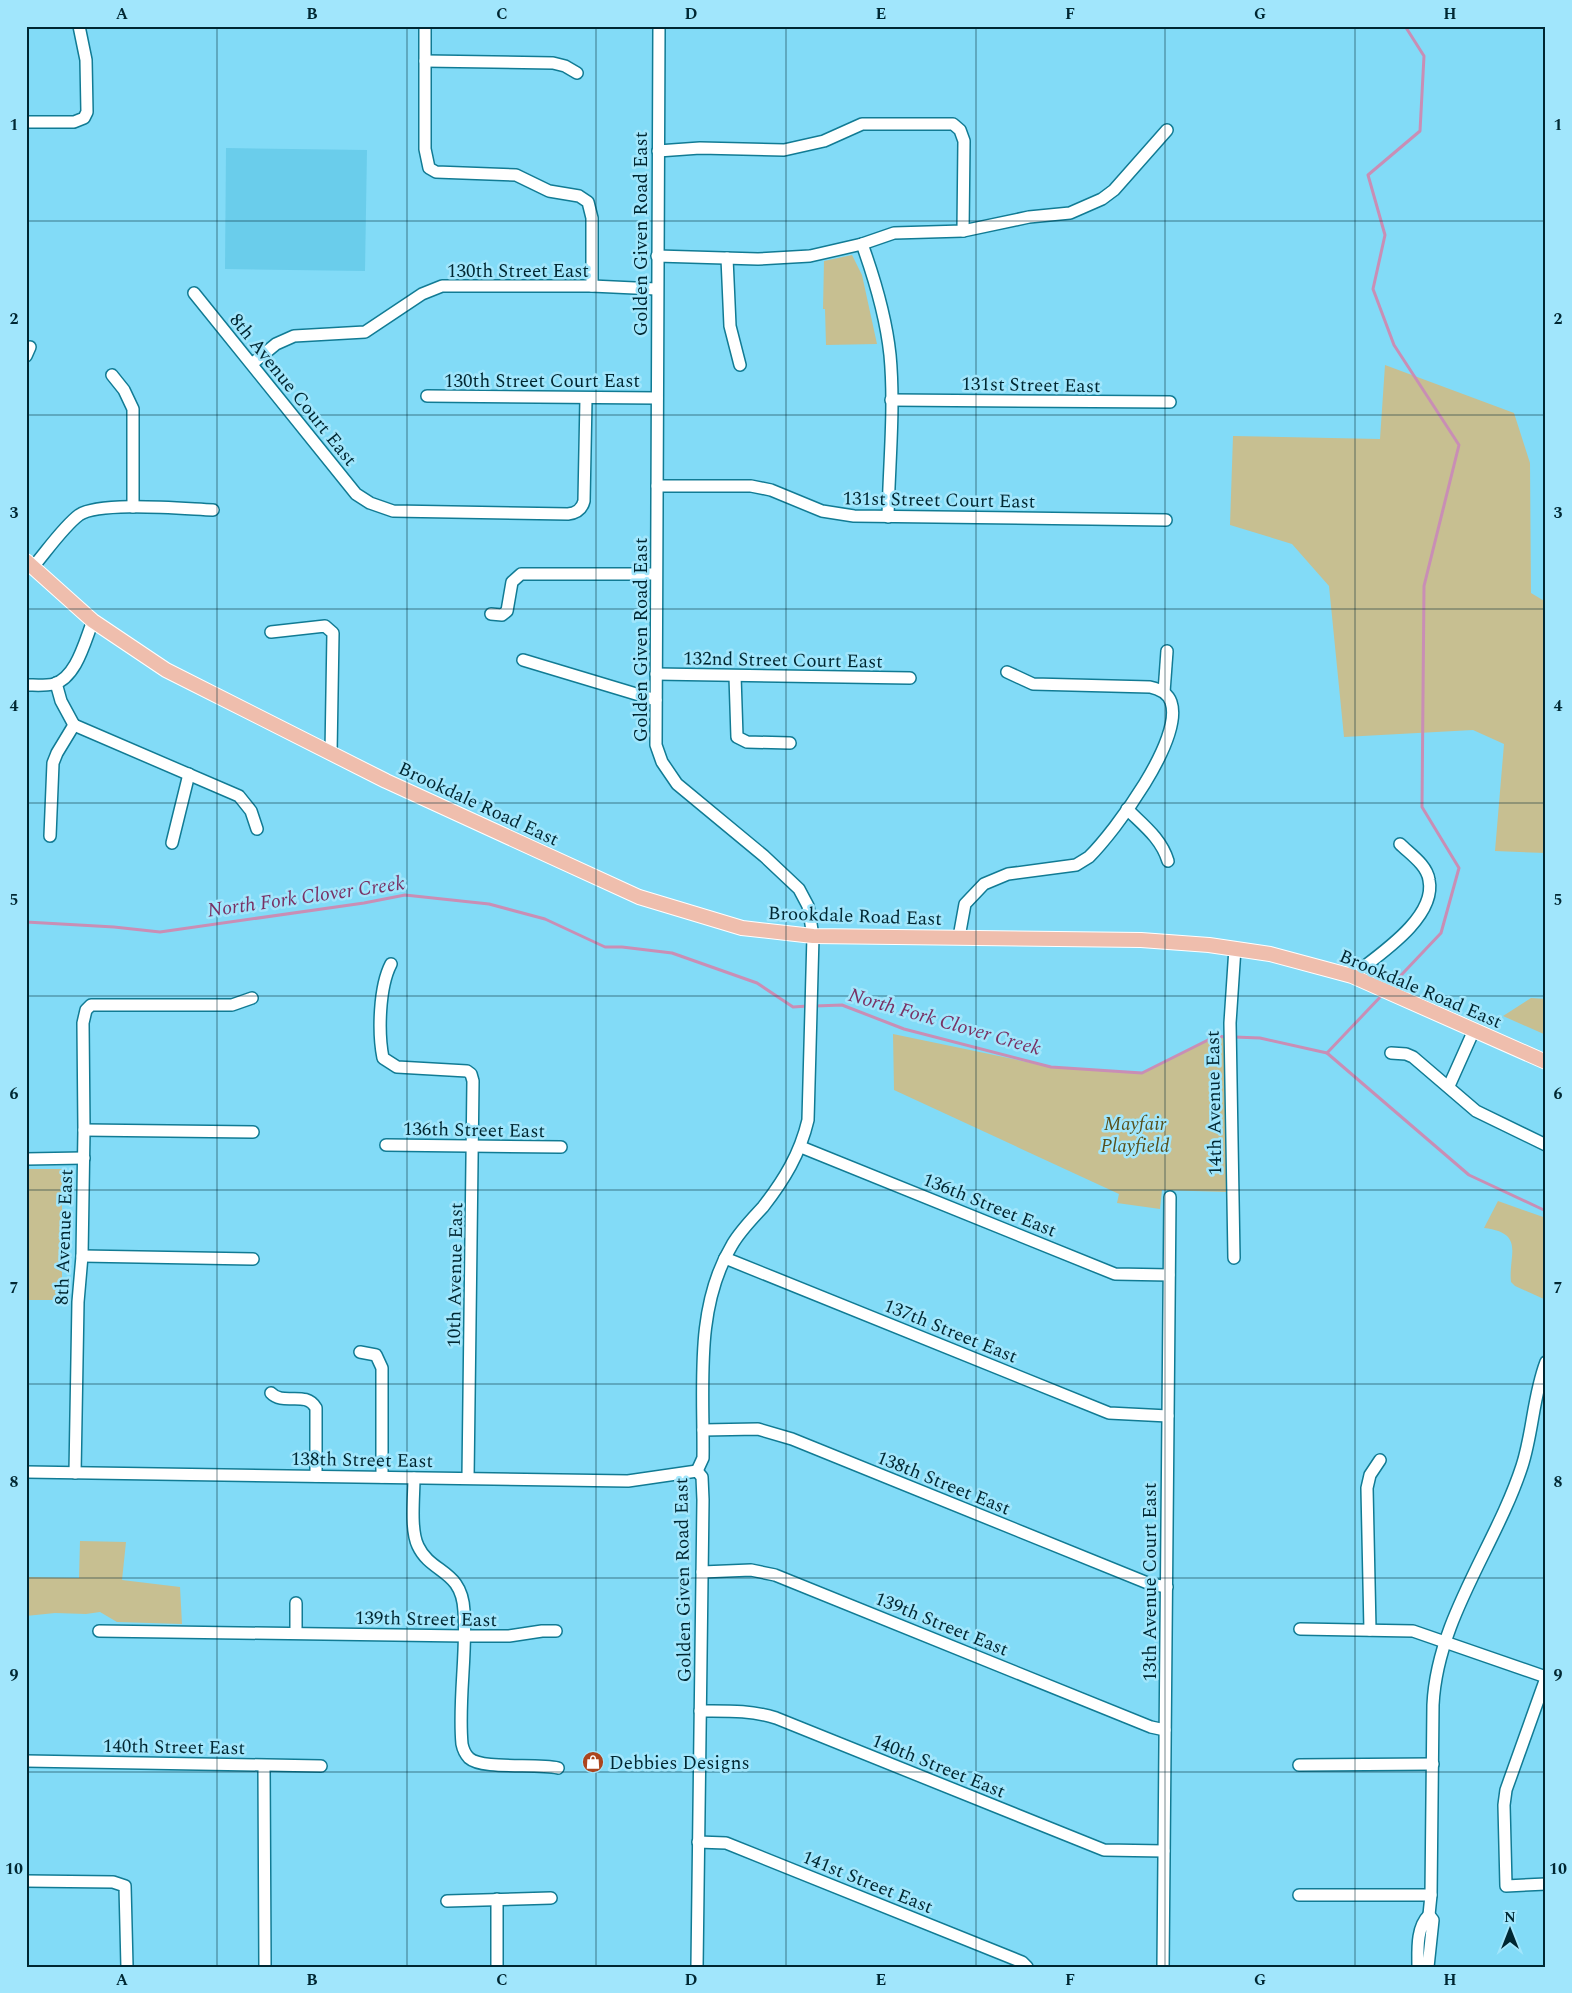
<svg xmlns="http://www.w3.org/2000/svg" width="1572" height="1993" viewBox="0 0 1572 1993" font-family="Spectral,serif">
	<rect width="100%" height="100%" fill="#82dbf7"/>
	<polygon fill="#6acdeb" points="226,148 367,150 365,271 225,269"/>
	<g fill="#c7bf91">
		<polygon points="852,255 862,275 877,344 826,345 825,309 823,309 824,261"/>
		<polygon points="1385,365 1514,413 1530,463 1531,593 1546,602 1546,853 1495,851 1504,744 1473,730 1344,737 1329,586 1292,544 1230,525 1233,436 1380,439"/>
		<polygon points="1531,998 1546,999 1546,1035 1503,1016"/>
		<polygon points="893,1034 1051,1067 1142,1073 1216,1036 1227,1037 1226,1192 1162,1190 1160,1209 1117,1203 1119,1194 894,1090"/>
		<rect x="26" y="1169" width="36" height="131"/>
		<path d="M1498,1201l48,17v82l-31,-14 -4,-4c-3,-27 15,-49 -27,-54z"/>
		<polygon points="80,1541 126,1542 122,1580 180,1587 182,1624 117,1622 100,1612 86,1614 55,1613 26,1616 26,1577 79,1578"/>
	</g>
	<g fill="none" stroke-linecap="round" stroke-linejoin="round">
		<g stroke="#c98eb5" stroke-width="3">
			<polyline points="26,922 114,927 160,932 364,903 405,895 489,904 545,919 605,947 622,947 672,953 757,983 793,1007 808,1006"/>
			<polyline points="1388,989 1441,933 1459,868 1422,807 1424,586 1459,445 1394,345 1373,289 1385,235 1368,175 1420,131 1424,56 1405,26"/>
			<polyline points="815,1006 842,1005 904,1029 1051,1067 1142,1073 1216,1036 1227,1037"/>
			<polyline points="1234,1037 1260,1038 1327,1053 1469,1175 1546,1211"/>
			<polyline points="1327,1053 1384,993"/>
		</g>
		<g stroke="#117b94" stroke-width="14">
			<g id="minor">
				<polyline points="425,26 425,149 429,168 436,172 516,175 549,191 579,196 588,202 592,218 592,286"/>
				<path d="M659,26l-3,719 6,17 15,22 87,72 35,33 9,17 5,30 -5,184c-8,34 -24,60 -45,87 -11,12 -23,24 -31,38 -38,63 -28,142 -29,213l-6,13"/>
				<polyline points="425,61 553,63 565,66 577,73"/>
				<polyline points="26,122 74,122 84,118 87,112 86,60 79,26"/>
				<polyline points="658,151 700,148 784,150 824,141 862,124 953,124 960,130 964,141 963,231"/>
				<path d="M862,244c13,36 24,73 28,111 5,53 -1,109 -2,162"/>
				<polyline points="657,256 758,259 810,256 862,244 894,233 963,231 1029,217 1070,213 1102,199 1114,190 1167,130"/>
				<polyline points="727,258 730,326 740,365"/>
				<path d="M194,293l162,201 14,9 23,8 175,3c9,-1 14,-5 16,-13l2,-102"/>
				<polyline points="26,356 30,347"/>
				<polyline points="253,363 276,344 294,336 365,332 422,294 442,286 592,286 656,289"/>
				<polyline points="112,375 124,390 133,409 133,507"/>
				<polyline points="427,396 657,398"/>
				<polyline points="891,400 1170,402"/>
				<polyline points="657,486 751,486 771,490 822,511 854,516 1166,520"/>
				<path d="M33,567c13,-15 30,-40 46,-52 21,-14 106,-6 134,-5"/>
				<polyline points="491,614 502,615 507,611 512,582 521,574 656,574"/>
				<polyline points="271,632 325,626 333,633 331,753"/>
				<polyline points="523,660 656,700"/>
				<polyline points="656,674 910,678"/>
				<polyline points="735,676 737,737 747,742 790,743"/>
				<polyline points="56,683 61,701 74,725"/>
				<path d="M26,685c9,0 19,1 28,-1 23,-7 31,-44 39,-63"/>
				<polyline points="1164,692 1167,651"/>
				<polyline points="74,725 239,796 251,811 257,829"/>
				<path d="M1127,809c16,16 34,29 41,52"/>
				<polyline points="50,836 53,763 57,753 74,725"/>
				<polyline points="172,843 189,774"/>
				<path d="M959,937l6,-33 19,-20 24,-10 68,-9 13,-8c26,-26 95,-118 82,-155 -3,-9 -12,-13 -21,-15l-117,-3 -26,-12"/>
				<path d="M391,964c-12,23 -13,69 -8,94l14,9 70,4 4,3 2,7 -5,397"/>
				<path d="M1352,976c25,-20 85,-58 77,-96 -2,-15 -19,-26 -29,-36"/>
				<polyline points="1391,1053 1406,1054 1413,1057 1476,1111 1546,1145"/>
				<polyline points="1449,1086 1474,1030"/>
				<polyline points="84,1130 253,1132"/>
				<polyline points="386,1145 561,1147"/>
				<polyline points="801,1147 1115,1274 1169,1275"/>
				<polyline points="26,1159 84,1158"/>
				<polyline points="82,1256 253,1259"/>
				<polyline points="725,1258 1109,1413 1168,1416"/>
				<polyline points="1234,1258 1230,1023 1235,948"/>
				<polyline points="360,1352 376,1355 382,1368 382,1477"/>
				<path d="M271,1393c12,13 35,-3 45,15v68"/>
				<polyline points="703,1430 758,1429 792,1439 1150,1584 1167,1587"/>
				<polyline points="26,1472 628,1481 697,1471"/>
				<polyline points="75,1473 78,1302 82,1256 84,1130 83,1023 86,1010 91,1005 232,1005 252,998"/>
				<path d="M414,1478c0,18 -4,52 4,68 13,28 44,23 46,65 3,44 -6,90 -2,133 1,5 3,10 7,14 13,12 67,5 89,10"/>
				<polyline points="702,1572 751,1570 775,1575 1151,1727 1165,1730"/>
				<polyline points="296,1603 296,1633"/>
				<polyline points="1300,1629 1413,1631 1546,1677"/>
				<polyline points="1370,1630 1367,1488 1370,1475 1380,1460"/>
				<polyline points="99,1631 465,1636 509,1636 542,1631 556,1631"/>
				<polyline points="1546,1678 1506,1790 1504,1805 1506,1886 1546,1884"/>
				<path d="M700,1711c27,0 51,-1 76,7l328,132 60,1"/>
				<polyline points="26,1761 321,1766"/>
				<polyline points="1299,1765 1433,1764"/>
				<polyline points="264,1766 265,1967"/>
				<polyline points="698,1842 726,1843 1022,1962 1027,1967"/>
				<polyline points="26,1881 113,1882 125,1886 127,1967"/>
				<polyline points="1299,1895 1431,1895"/>
				<polyline points="447,1901 551,1898"/>
				<path d="M1429,1915l2,-20 2,-190c4,-86 63,-159 89,-239 11,-34 11,-70 24,-104"/>
				<polyline points="497,1967 497,1899"/>
				<polyline points="697,1967 703,1500 702,1477 697,1471"/>
				<polyline points="1163,1967 1170,1197"/>
				<path d="M1418,1967c0,-17 -2,-39 11,-52l4,5 -5,47"/>
			</g>
		</g>
		<g stroke="#fff" stroke-width="16">
			<polyline id="major" points="26,561 93,621 166,670 386,781 639,897 742,928 813,936 1141,940 1209,945 1270,954 1352,976 1546,1062"/>
		</g>
		<use href="#minor" stroke="#fff" stroke-width="11"/>
		<use href="#major" stroke="#efbead" stroke-width="14"/>
	</g>
	<path fill="none" stroke="#002732" stroke-width="1" stroke-opacity="0.55" d="M217,26v1941M407,26v1941M596,26v1941M786,26v1941M976,26v1941M1165,26v1941M1355,26v1941M26,221h1520M26,415h1520M26,609h1520M26,803h1520M26,996h1520M26,1190h1520M26,1384h1520M26,1578h1520M26,1772h1520"/>
	<defs>
		<g id="shop-disc" transform="scale(1.125)"><circle r="9.5" fill="#ac451d" stroke="#a1e6fc"/><path d="M-5-2.5h2.3a2.7 3.5 0 0 1 5.4 0H5L5.5 6h-11ZM-1.5-2.5h3a1.5 2.3 0 0 0-3 0Z" fill="#fff"/></g>
	</defs>
	<g fill-rule="evenodd">
		<use href="#shop-disc" x="593" y="1762"/>
	</g>
	<g text-anchor="middle" stroke-width="5" stroke-linejoin="round" paint-order="stroke">
		<g font-size="19" fill="#002732" stroke="#a1e6fc">
			<text transform="translate(640 234) rotate(-90)" y="7">Golden Given Road East</text>
			<text x="518" y="277">130th Street East</text>
			<text x="542" y="387">130th Street Court East</text>
			<text transform="translate(1031 384) rotate(1)" y="7">131st Street East</text>
			<text transform="translate(294 389) rotate(51)" y="7">8th Avenue Court East</text>
			<text transform="translate(939 499) rotate(1)" y="7">131st Street Court East</text>
			<text transform="translate(640 640) rotate(-90)" y="7">Golden Given Road East</text>
			<text transform="translate(783 659) rotate(1)" y="7">132nd Street Court East</text>
			<text transform="translate(479 803) rotate(25)" y="7">Brookdale Road East</text>
			<text transform="translate(855 915) rotate(2)" y="7">Brookdale Road East</text>
			<text transform="translate(1421 988) rotate(23)" y="7">Brookdale Road East</text>
			<text transform="translate(1213 1103) rotate(-91)" y="7">14th Avenue East</text>
			<text transform="translate(474 1129) rotate(1)" y="7">136th Street East</text>
			<text transform="translate(990 1204) rotate(22)" y="7">136th Street East</text>
			<text transform="translate(63 1237) rotate(-88)" y="7">8th Avenue East</text>
			<text transform="translate(454 1275) rotate(-89)" y="7">10th Avenue East</text>
			<text transform="translate(951 1330) rotate(22)" y="7">137th Street East</text>
			<text transform="translate(362 1459) rotate(1)" y="7">138th Street East</text>
			<text transform="translate(944 1482) rotate(22)" y="7">138th Street East</text>
			<text transform="translate(682 1580) rotate(-91)" y="7">Golden Given Road East</text>
			<text transform="translate(1149 1582) rotate(-90)" y="7">13th Avenue Court East</text>
			<text transform="translate(426 1618) rotate(1)" y="7">139th Street East</text>
			<text transform="translate(942 1623) rotate(22)" y="7">139th Street East</text>
			<text transform="translate(174 1746) rotate(1)" y="7">140th Street East</text>
			<text transform="translate(939 1765) rotate(22)" y="7">140th Street East</text>
			<text transform="translate(868 1881) rotate(22)" y="7">141st Street East</text>
		</g>
		<g font-size="19" font-style="italic" fill="#574f1b" stroke="#a1e6fc">
			<text x="1135" y="1130">Mayfair<tspan x="1135" dy="22">Playfield</tspan></text>
		</g>
		<g font-size="19" fill="#002732" stroke="#a1e6fc" text-anchor="start">
			<text x="609" y="1769">Debbies Designs</text>
		</g>
		<g font-size="20" font-style="italic" fill="#793164" stroke="#a1e6fc">
			<text transform="translate(306 896) rotate(-8)" y="7">North Fork Clover Creek</text>
			<text transform="translate(945 1021) rotate(16)" y="7">North Fork Clover Creek</text>
		</g>
	</g>
	<rect width="1572" height="1993" fill="none" stroke="#a1e6fc" stroke-width="55"/>
	<g transform="translate(1510 1930)" stroke="#a1e6fc" stroke-width="4" paint-order="stroke">
	<path d="M0-4L9 19L0 12L-9 19Z" fill="#002732"/>
	<text y="-8" font-size="14" font-weight="bold" text-anchor="middle" fill="#002732">N</text>
	</g>
	<rect x="28" y="28" width="1516" height="1938" fill="none" stroke="#002732" stroke-width="2"/>
	<g font-size="16" text-anchor="middle" font-weight="bold" fill="#002732">
		<text x="122" y="19">A</text>
		<text x="312" y="19">B</text>
		<text x="502" y="19">C</text>
		<text x="691" y="19">D</text>
		<text x="881" y="19">E</text>
		<text x="1070" y="19">F</text>
		<text x="1260" y="19">G</text>
		<text x="1450" y="19">H</text>
		<text x="14" y="130">1</text>
		<text x="1558" y="130">1</text>
		<text x="14" y="324">2</text>
		<text x="1558" y="324">2</text>
		<text x="14" y="518">3</text>
		<text x="1558" y="518">3</text>
		<text x="14" y="711">4</text>
		<text x="1558" y="711">4</text>
		<text x="14" y="905">5</text>
		<text x="1558" y="905">5</text>
		<text x="14" y="1099">6</text>
		<text x="1558" y="1099">6</text>
		<text x="14" y="1293">7</text>
		<text x="1558" y="1293">7</text>
		<text x="14" y="1487">8</text>
		<text x="1558" y="1487">8</text>
		<text x="14" y="1680">9</text>
		<text x="1558" y="1680">9</text>
		<text x="14" y="1874">10</text>
		<text x="1558" y="1874">10</text>
		<text x="122" y="1985">A</text>
		<text x="312" y="1985">B</text>
		<text x="502" y="1985">C</text>
		<text x="691" y="1985">D</text>
		<text x="881" y="1985">E</text>
		<text x="1070" y="1985">F</text>
		<text x="1260" y="1985">G</text>
		<text x="1450" y="1985">H</text>
	</g>
</svg>
